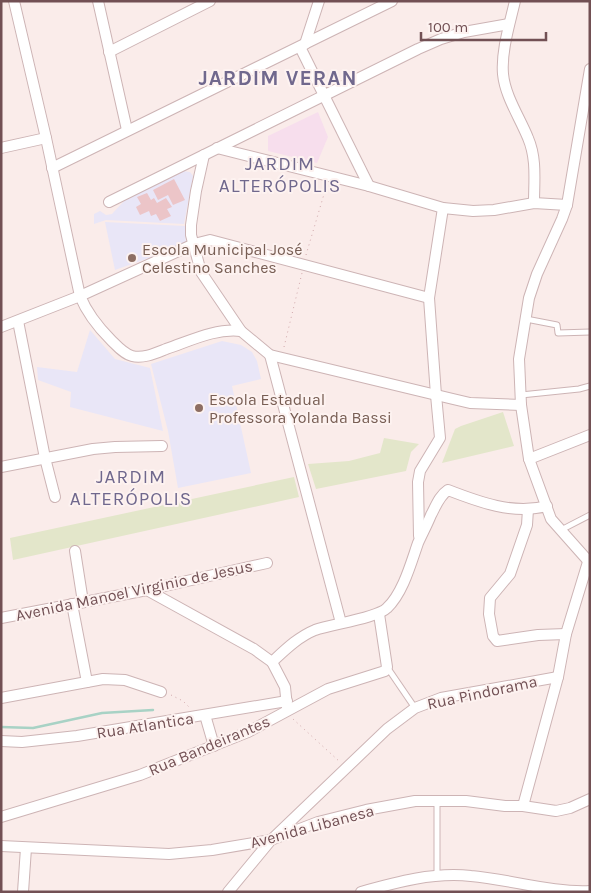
<svg xmlns="http://www.w3.org/2000/svg" width="591" height="893" viewBox="0 0 591 893" font-family="Karla,sans-serif">
	<rect width="100%" height="100%" fill="#faecea"/>
	<g fill="#e9e6f7">
		<polygon points="183,171 190,172 193,176 184,224 106,220 94,224 94,214 100,211 106,215 112,214 125,200"/>
		<polygon points="105,222 185,226 186,245 115,270"/>
		<polygon points="90,330 115,359 150,368 163,431 70,407 71,392 38,380 37,367 77,372"/>
		<polygon points="222,341 241,345 252,352 257,361 261,379 232,386 251,473 178,488 168,431 151,364"/>
	</g>
	<polygon fill="#f7deed" points="318,112 328,137 317,163 268,151 268,136"/>
	<g fill="#e3e6ca">
		<polygon points="503,412 514,446 442,463 455,429 461,426"/>
		<polygon points="384,438 419,444 411,452 406,471 316,489 308,464 349,461 380,453"/>
		<polygon points="294,477 299,497 13,560 10,538"/>
	</g>
	<g fill="none" stroke-linecap="round" stroke-linejoin="round">
		<polyline stroke="#a8d2c5" stroke-width="2.5" points="1,727 33,728 102,713 153,710"/>
	</g>
	<g fill="#ecc5c8">
		<polygon points="174,179 185,200 173,205 168,195 158,200 153,190"/>
		<polygon points="147,193 151,200 154,198 157,203 166,198 172,207 167,209 171,216 160,221 156,214 151,216 149,211 140,215 136,207 141,204 137,197"/>
	</g>
	<g fill="none" stroke-linecap="round" stroke-linejoin="round">
		<g stroke="#cdb4b5" stroke-width="7">
			<g id="service">
				<polyline points="526,319 557,325 558,333 590,332"/>
				<polyline points="521,395 579,389 590,386"/>
				<polyline points="561,530 590,515"/>
				<polyline points="387,667 415,708"/>
				<polyline points="437,801 437,876"/>
			</g>
		</g>
		<g stroke="#cdb4b5" stroke-width="12">
			<g id="minor">
				<path d="M14,1l32,137 34,158c7,17 17,30 31,44 6,6 13,14 21,16 11,3 24,-3 34,-7 24,-8 49,-21 75,-18"/>
				<polyline points="98,1 127,130"/>
				<path d="M515,1c-5,22 -14,50 -12,73 2,22 17,44 25,64 9,21 6,43 6,65"/>
				<polyline points="305,44 319,1"/>
				<polyline points="300,47 369,186"/>
				<polyline points="109,52 210,1"/>
				<polyline points="590,69 567,205 562,219 537,274 529,298 519,359 521,405 529,459 551,519 590,563"/>
				<polyline points="1,148 46,138"/>
				<polyline points="217,148 369,186 443,208 473,211 494,210 534,203 567,205"/>
				<polyline points="204,155 196,191 191,225 191,235 201,272 241,331 270,355 453,399 470,403 521,405"/>
				<polyline points="52,168 392,1"/>
				<polyline points="109,202 418,49 441,39 464,32 509,24"/>
				<polyline points="18,321 45,458 55,497"/>
				<polyline points="1,327 80,296 194,244 210,240 429,298"/>
				<polyline points="270,355 341,623"/>
				<polyline points="529,459 590,435"/>
				<polyline points="1,467 93,449 115,447 162,446"/>
				<polyline points="528,509 527,525 510,574 490,598 489,614 493,636 497,641 538,635 566,634"/>
				<polyline points="419,536 418,482 420,471 440,438 436,395 429,298 443,208"/>
				<polyline points="75,551 83,602"/>
				<polyline points="147,590 254,649 272,662 285,687 287,707"/>
				<polyline points="72,604 87,682"/>
				<polyline points="1,618 147,590 267,563"/>
				<path d="M272,662c13,-12 26,-25 43,-32 17,-6 62,-12 72,-22 16,-15 24,-45 31,-65 4,-9 9,-18 13,-28 5,-9 8,-19 17,-25 31,12 65,25 99,16"/>
				<polyline points="1,698 103,679 125,680 161,692"/>
				<polyline points="205,715 214,746"/>
				<polyline points="1,741 22,742 77,736 287,701"/>
				<polyline points="523,806 558,677 566,634 588,562"/>
				<polyline points="1,817 140,775 248,732 328,689 385,671 387,667 379,614"/>
				<polyline points="1,846 169,854 212,850 271,840 318,822 366,810 415,801 466,801 505,806 523,806 556,811 570,808 590,799"/>
				<polyline points="23,892 26,848"/>
				<polyline points="228,892 271,840 387,729 415,708 441,698 558,677"/>
				<path d="M361,892c36,-10 72,-20 110,-16 37,3 82,17 119,15"/>
			</g>
		</g>
		<g stroke="#d1a8ab" stroke-width="1" stroke-dasharray="1 4" stroke-linecap="butt">
			<polyline points="306,255 327,184"/>
			<polyline points="284,347 302,273"/>
			<polyline points="171,695 183,701 190,708"/>
			<polyline points="293,719 340,762"/>
		</g>
		<use href="#service" stroke="#fff" stroke-width="5"/>
		<use href="#minor" stroke="#fff" stroke-width="10"/>
	</g>
	<g fill="#8d6e63" stroke="#fdf2f0" stroke-width="2">
		<circle cx="132" cy="258" r="5"/>
		<circle cx="199" cy="408" r="5"/>
	</g>
	<g text-anchor="middle" stroke-width="4" stroke-linejoin="round" paint-order="stroke">
		<g font-size="16" fill="#785e54" stroke="#fdf2f0" text-anchor="start">
			<text x="142" y="255">Escola Municipal José<tspan x="142" dy="18">Celestino Sanches</tspan></text>
			<text x="209" y="405">Escola Estadual<tspan x="209" dy="18">Professora Yolanda Bassi</tspan></text>
		</g>
		<g font-size="16" fill="#725054" stroke="#fdf2f0">
			<text transform="translate(134 590) rotate(-12)" y="6">Avenida Manoel Virginio de Jesus</text>
			<text transform="translate(482 692) rotate(-12)" y="6">Rua Pindorama</text>
			<text transform="translate(145 725) rotate(-9)" y="6">Rua Atlantica</text>
			<text transform="translate(209 745) rotate(-23)" y="6">Rua Bandeirantes</text>
			<text transform="translate(312 826) rotate(-15)" y="6">Avenida Libanesa</text>
		</g>
		<g font-size="19" letter-spacing="1" fill="#70688d" stroke="#fdf2f0">
			<text x="280" y="170">JARDIM<tspan x="280" dy="22">ALTERÓPOLIS</tspan></text>
			<text x="131" y="483">JARDIM<tspan x="131" dy="22">ALTERÓPOLIS</tspan></text>
		</g>
		<g font-size="21" font-weight="bold" letter-spacing="1" fill="#70688d" stroke="#fdf2f0">
			<text x="278" y="85">JARDIM VERAN</text>
		</g>
	</g>
	<rect width="591" height="893" fill="none" stroke="#725054" stroke-width="5"/>
	<path d="M421 32v8h125v-8" fill="none" stroke="#725054" stroke-width="2.5"/>
	<text x="428" y="32" font-size="15" fill="#725054" stroke="#fdf2f0" stroke-width="4" paint-order="stroke">100 m</text>
</svg>
